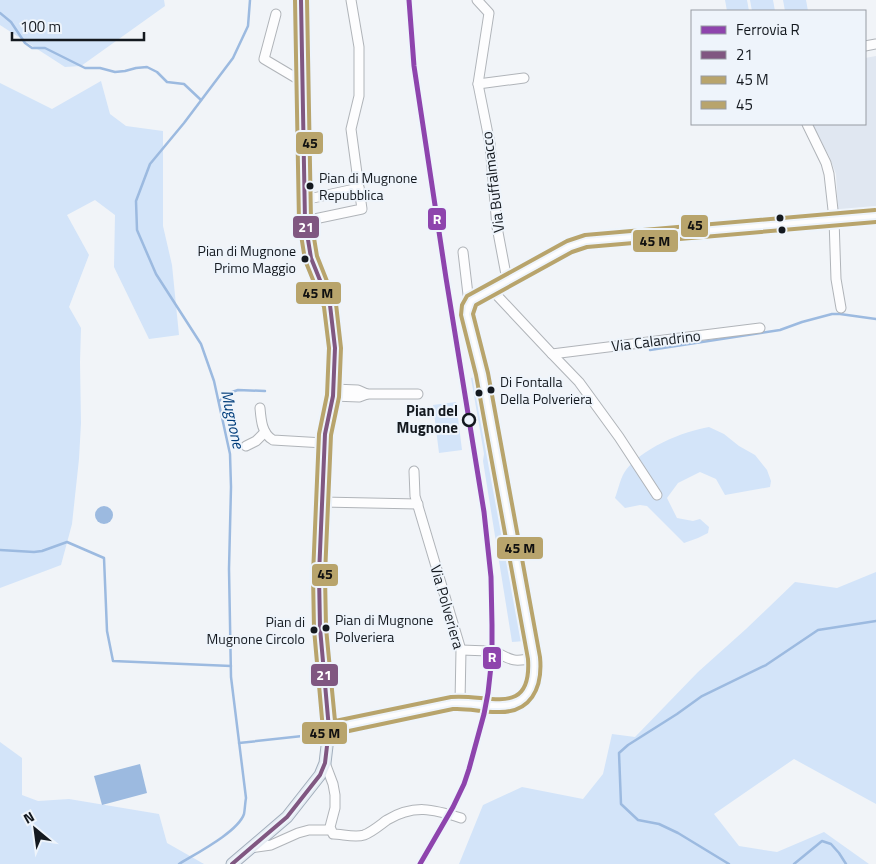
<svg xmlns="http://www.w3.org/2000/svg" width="876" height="864" viewBox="0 0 876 864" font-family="'Titillium Web',sans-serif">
	<rect width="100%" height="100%" fill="#f1f4f8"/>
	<polygon fill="#e0e7f1" points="876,56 876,206 838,212 836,174 829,156 811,124 865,124 865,58"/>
	<g fill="#d3e4f9">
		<polygon points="0,0 164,0 165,6 81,66 65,67 0,25"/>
		<polygon points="725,0 747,0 749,11 727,11"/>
		<polygon points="750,0 773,0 775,11 752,11"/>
		<polygon points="783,0 806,0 808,11 785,11"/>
		<polygon points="101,81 110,114 126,126 163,131 163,226 172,265 179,335 149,339 114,267 115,215 95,200 67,215 89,255 69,307 81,328 80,362 81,423 79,459 72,524 61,565 0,588 0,83 52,109"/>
		<polygon points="475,377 480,393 483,395 525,641 512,642 483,461 484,454 471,378"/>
		<polygon points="456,402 462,450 439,453 433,405"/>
		<path d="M709,427l15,7 15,12 16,9 12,15 4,11 -1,6 -45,8 -9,-16 -16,-7 -22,11 -11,15 10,20 16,3 7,-2 9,8 -1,6 -10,5 -14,5 -37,-37 -7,-1 -15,3 -10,-10c3,-8 5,-18 9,-25 15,-24 60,-42 85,-46z"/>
		<polygon points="876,572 876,804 794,759 714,814 739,846 777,852 824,832 869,864 459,864 483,805 522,787 583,799 603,774 612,734 635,737 698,672 746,629 795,582 837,588"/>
		<polygon points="0,742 22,758 22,795 38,801 69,799 159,814 167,843 204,864 0,864"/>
	</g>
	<g fill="#9cbae0">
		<circle cx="104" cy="515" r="9"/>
		<polygon points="140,764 147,793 102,805 94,776"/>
	</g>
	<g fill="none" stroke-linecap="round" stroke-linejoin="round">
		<g stroke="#9cbae0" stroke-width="2.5">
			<polyline points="0,13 11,22 25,43 32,48 45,48 85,68 100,68 115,72 125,71 136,68 147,67 157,72 167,82 184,84 201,100"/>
			<polyline points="650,350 780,330 802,322 832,314 840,314 876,319"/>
			<polyline points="219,401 232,392 238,390 265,391"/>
			<polyline points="0,550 34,552 42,551 67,542 104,558 107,631 113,661 231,666"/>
			<polyline points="239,743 321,734"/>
			<path d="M179,864c16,-10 59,-32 65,-50 1,-5 1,-11 2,-16l-15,-121 -2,-108 2,-82 -1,-33 -16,-73 -13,-37 -45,-70 -19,-44 -1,-29 14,-37 34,-41 49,-65 15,-32 2,-26"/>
			<polyline points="729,864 678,833 659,824 638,820 621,804 619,753 628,745 677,714 702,696 766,665 818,630 876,621"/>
			<polyline points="794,864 822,841 831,844 839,853 846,864"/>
		</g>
		<g stroke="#b0b4b9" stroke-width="11">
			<g id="minor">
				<polyline points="351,0 359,47 359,96 351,129 359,188"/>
				<polyline points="477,0 489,13 478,84 490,144 497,227 507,280"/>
				<polyline points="276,14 264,59 296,78 303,78"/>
				<polyline points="865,46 876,44"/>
				<polyline points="478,84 524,78"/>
				<polyline points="807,124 826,163 829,174 834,219 836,279 841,308"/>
				<polyline points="304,200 359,188 362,209 305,221"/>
				<polyline points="463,252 469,303"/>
				<polyline points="491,289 552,354 760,328"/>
				<polyline points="552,354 579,382 619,437 657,495"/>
				<polyline points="333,389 358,390 367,394"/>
				<polyline points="333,396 359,397 367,394 418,394"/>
				<path d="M260,408c1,12 2,26 13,32l51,3"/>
				<polyline points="246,446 256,441 265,432"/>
				<polyline points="414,471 415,496 461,650 460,702"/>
				<polyline points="322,502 418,504"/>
				<polyline points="461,650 489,651"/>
				<path d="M496,652c16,9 19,10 38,6"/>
				<path d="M491,705c27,5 44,-11 44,-38l-32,-181 -21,-112 -15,-60 1,-8 3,-6 99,-54 16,-5 290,-25"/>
				<polyline points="329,729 452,703 466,702 482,704"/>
				<path d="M325,763l8,21 2,11v13l-5,19 3,7c9,0 22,4 31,1 8,-3 16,-10 23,-15 27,-16 46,-11 74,-2"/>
				<polyline points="251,848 271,845 298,833 309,830 330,830"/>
			</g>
		</g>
		<g stroke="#a2aebc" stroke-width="13">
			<polyline id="major" points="232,864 287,817 320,775 325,763 329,729 320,628 319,575 325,434 333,396 335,348 330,305 311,258 305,221 301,0"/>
		</g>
		<use href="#minor" stroke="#fdfdfe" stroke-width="9"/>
		<use href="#major" stroke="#e5ecf2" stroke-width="11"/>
		<g stroke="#eef4fb" stroke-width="8">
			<polyline id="bus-1" points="232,864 287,817 320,775 325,763 329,729 320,628 319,575 325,434 333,396 335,348 330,305 311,258 305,221 301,0"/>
		</g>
		<g stroke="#eef4fb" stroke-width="8">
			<path id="bus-2" d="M295,0l4,222 6,38 19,47 5,41 -2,47 -8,39 -6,141 1,54 9,101c1,3 3,5 7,5l123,-26c15,-1 28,3 43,3 35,2 47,-24 44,-55l-52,-284 -15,-59 3,-9 96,-53 15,-5 289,-25"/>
		</g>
		<g stroke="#eef4fb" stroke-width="8">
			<path id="bus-3" d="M307,0l4,220 6,36 19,48 5,44 -2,49 -8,38 -6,140 1,53 9,93 116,-24c36,-4 81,22 77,-38l-52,-284 -15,-60 1,-10 5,-9 100,-55 18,-6 290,-25"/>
		</g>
		<use href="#bus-1" stroke="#805781" stroke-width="4"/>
		<use href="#bus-2" stroke="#b8a46c" stroke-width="4"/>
		<use href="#bus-3" stroke="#b8a46c" stroke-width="4"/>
		<g stroke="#eef4fb" stroke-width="9">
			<polyline id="rail-1" points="409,0 414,66 446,278 484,512 491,577 492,625 492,657 488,693 484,714 469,769 464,784 453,807 420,864"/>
		</g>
		<use href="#rail-1" stroke="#8e44ad" stroke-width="5"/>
	</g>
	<g fill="#14191f" stroke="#eef4fb" stroke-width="2">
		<circle cx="310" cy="186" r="4.5"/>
		<circle cx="780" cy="218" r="4.5"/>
		<circle cx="782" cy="230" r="4.5"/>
		<circle cx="305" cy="259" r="4.5"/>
		<circle cx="491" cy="390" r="4.5"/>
		<circle cx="479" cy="393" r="4.5"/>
		<circle cx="326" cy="628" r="4.5"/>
		<circle cx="314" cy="630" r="4.5"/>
	</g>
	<circle fill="#eef4fb" stroke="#14191f" stroke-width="2.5" cx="469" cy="420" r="6"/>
	<g text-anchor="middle" stroke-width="4" stroke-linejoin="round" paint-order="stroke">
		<g font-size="14" fill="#14191f" stroke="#eef4fb" text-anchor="start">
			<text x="319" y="183">Pian di Mugnone<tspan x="319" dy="17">Repubblica</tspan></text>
			<text x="296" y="256" text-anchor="end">Pian di Mugnone<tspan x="296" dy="17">Primo Maggio</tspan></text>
			<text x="500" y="387">Di Fontalla<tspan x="500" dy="17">Della Polveriera</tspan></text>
			<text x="335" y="625">Pian di Mugnone<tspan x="335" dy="17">Polveriera</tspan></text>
			<text x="305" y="627" text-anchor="end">Pian di<tspan x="305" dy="17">Mugnone Circolo</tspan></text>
		</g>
		<g font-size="15" fill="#14191f" stroke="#eef4fb">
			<text transform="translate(493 182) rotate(-97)" y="5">Via Buffalmacco</text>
			<text transform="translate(656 341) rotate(-7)" y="5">Via Calandrino</text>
			<text transform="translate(447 607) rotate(74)" y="5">Via Polveriera</text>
		</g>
		<g font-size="15" font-weight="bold" fill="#14191f" stroke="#eef4fb" text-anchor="end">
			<text x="458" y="416">Pian del<tspan x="458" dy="17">Mugnone</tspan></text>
		</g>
		<g font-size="16" font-style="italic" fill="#003d7b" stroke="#eef4fb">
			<text transform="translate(233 419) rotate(78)" y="6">Mugnone</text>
		</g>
	</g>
	<g stroke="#eef4fb" stroke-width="2">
		<rect x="295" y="131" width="29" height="24" rx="5" fill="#b8a46c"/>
		<rect x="427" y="207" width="20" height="24" rx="5" fill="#8e44ad"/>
		<rect x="680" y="214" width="29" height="24" rx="5" fill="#b8a46c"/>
		<rect x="292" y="215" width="28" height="24" rx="5" fill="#805781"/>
		<rect x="632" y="229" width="47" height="24" rx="5" fill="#b8a46c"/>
		<rect x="295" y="281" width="47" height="24" rx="5" fill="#b8a46c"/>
		<rect x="496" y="536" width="48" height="24" rx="5" fill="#b8a46c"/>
		<rect x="311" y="563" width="28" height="24" rx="5" fill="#b8a46c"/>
		<rect x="482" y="646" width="20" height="24" rx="5" fill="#8e44ad"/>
		<rect x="310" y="663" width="29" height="24" rx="5" fill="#805781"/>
		<rect x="301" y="721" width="47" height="24" rx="5" fill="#b8a46c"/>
	</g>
	<g font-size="14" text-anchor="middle" font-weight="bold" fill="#fff">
		<text x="437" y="224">R</text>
		<text x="306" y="232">21</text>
		<text x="492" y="662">R</text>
		<text x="324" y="680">21</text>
	</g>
	<g font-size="14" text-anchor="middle" font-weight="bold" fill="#111">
		<text x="310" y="148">45</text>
		<text x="695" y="230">45</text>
		<text x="655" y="246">45 M</text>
		<text x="318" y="298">45 M</text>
		<text x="520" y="553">45 M</text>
		<text x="325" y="579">45</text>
		<text x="325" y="738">45 M</text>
	</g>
	<rect x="691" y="10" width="175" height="115" fill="#eef4fb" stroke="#979ca3"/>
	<rect x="701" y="26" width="25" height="8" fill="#8e44ad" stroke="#979ca3"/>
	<text x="736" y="35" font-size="15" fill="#14191f">Ferrovia R</text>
	<rect x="701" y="51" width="25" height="8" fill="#805781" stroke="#979ca3"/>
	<text x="736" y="60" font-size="15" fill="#14191f">21</text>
	<rect x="701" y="76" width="25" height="8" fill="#b8a46c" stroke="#979ca3"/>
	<text x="736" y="85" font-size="15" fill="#14191f">45 M</text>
	<rect x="701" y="101" width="25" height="8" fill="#b8a46c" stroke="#979ca3"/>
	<text x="736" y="110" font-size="15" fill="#14191f">45</text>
	<g transform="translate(35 829) rotate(331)" stroke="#eef4fb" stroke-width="4" paint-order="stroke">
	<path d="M0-4L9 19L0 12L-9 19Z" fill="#14191f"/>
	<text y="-8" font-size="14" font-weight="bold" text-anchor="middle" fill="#14191f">N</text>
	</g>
	<path d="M12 32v8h132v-8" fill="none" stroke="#14191f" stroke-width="2.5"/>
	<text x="20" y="32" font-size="15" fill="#14191f" stroke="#eef4fb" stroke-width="4" paint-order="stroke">100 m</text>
</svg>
